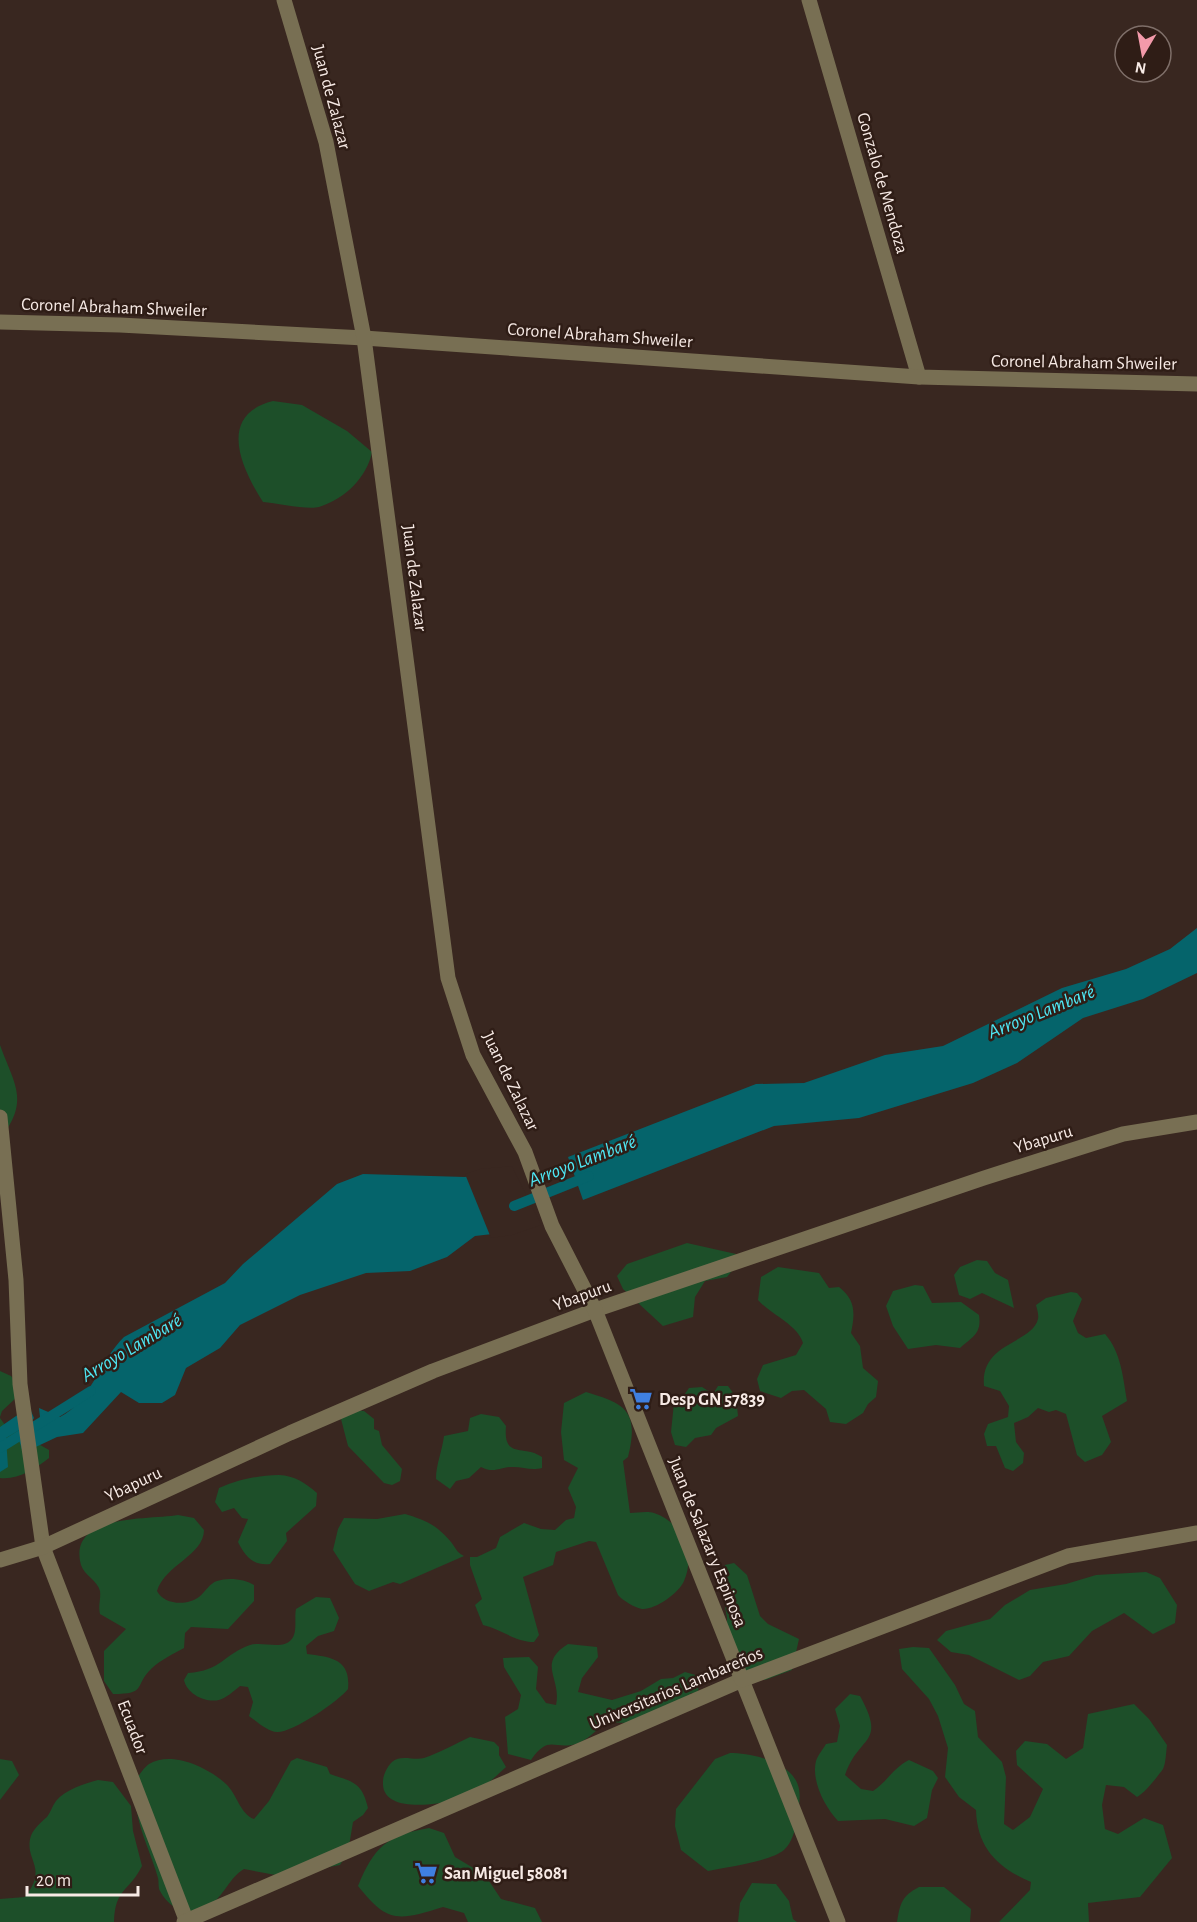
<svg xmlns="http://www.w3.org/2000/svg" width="1197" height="1922" viewBox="0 0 1197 1922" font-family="'Alegreya Sans',sans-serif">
	<rect width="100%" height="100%" fill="#392720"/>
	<g fill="#1d4f29">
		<path d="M273,401l29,4 45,26 25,21c-5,25 -27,47 -53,55 -12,3 -42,-4 -56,-5 -22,-34 -46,-87 10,-101z"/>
		<path d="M0,1045c15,41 30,56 0,94z"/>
		<polygon points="687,1243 736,1254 735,1267 727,1277 705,1281 695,1297 693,1317 663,1326 623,1289 617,1276 627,1264"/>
		<polygon points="977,1260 987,1261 995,1273 1008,1280 1014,1308 982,1293 970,1299 959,1295 954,1275 960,1267"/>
		<path d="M778,1267l41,6 10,15 10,-1c17,13 16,27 12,46l9,13 3,22 15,13 -2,16 -8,7 -5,9 -17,11 -16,-2 -4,-13 -22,-19 -12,1 -11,7 -21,-7 -3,-12 6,-14 33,-10 7,-12c-6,-19 -32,-28 -45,-43l3,-23z"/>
		<path d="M915,1285l8,1 9,17 29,-1 18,13c3,19 -7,22 -19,33l-24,-3 -28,4 -15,-23 -7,-20 7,-15z"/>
		<path d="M1071,1292l6,1 5,6 -9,22 5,12 8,5 19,-4c16,18 18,43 22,67l-25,15 9,26 -9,13 -17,7 -8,-7 -11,-41 -10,-4 -7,2 -11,-4 -10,9 -14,6 2,19 8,11 -1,10 -10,8 -8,-3 -9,-22h-9l-3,-12 4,-10 20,-7 1,-11 -9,-15 -16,-5c-4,-44 48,-42 54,-67 1,-4 -1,-10 -2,-14l10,-7z"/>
		<polygon points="0,1371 11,1376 18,1385 18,1396 2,1411 0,1417"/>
		<polygon points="718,1386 728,1386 736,1397 738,1416 716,1428 711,1435 695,1438 686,1447 675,1445 671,1432 674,1403 682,1398 689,1388 702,1387 713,1394"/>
		<path d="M586,1392c41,12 53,20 42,65l-5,4 7,52c7,0 17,-2 24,0 28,9 42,42 30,68 -5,12 -29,29 -42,28 -7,-1 -20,-9 -24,-14l-22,-53 -7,-1 -33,11 -3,13 -30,12 16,58 -5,7c-19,0 -33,-13 -51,-17l-8,-20 7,-6 -12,-34v-8h7l19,-9 4,-11 24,-14 17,6 14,1 11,-10 8,-2 2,-11 -8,-19 10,-20 -14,-8 -3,-28 3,-29z"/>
		<polygon points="353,1410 364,1411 374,1419 374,1429 379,1431 382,1445 402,1469 400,1481 392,1485 384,1483 348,1446 341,1419"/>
		<path d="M481,1414l18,3 7,9c-3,34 18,18 36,31v11c-11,3 -18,-1 -29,-1 -14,0 -18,7 -32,0l-12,11 -13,3 -6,8 -14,-10c0,-15 6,-27 8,-43l24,-5 2,-13z"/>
		<path d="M0,1418l5,7 44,25v8c-14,11 -31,22 -49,20z"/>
		<path d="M279,1475c16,1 25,7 38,18l-1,13 -30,27 1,8 -17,23c-17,2 -25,-8 -32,-22l10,-23 -6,-1 -8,-10 -12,4 -7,-10 4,-14c21,-9 37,-12 60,-13z"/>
		<path d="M405,1514c20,6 32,11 46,28 5,6 5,10 13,14l-64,28 -7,-2 -24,9 -14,-7 -22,-34 5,-21 6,-11 33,1z"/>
		<path d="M178,1515l16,3 10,12c0,25 -39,35 -47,61 7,14 30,15 42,6 6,-5 11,-14 18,-16 11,-4 28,-2 37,4v16l-26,28 -37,-2 -6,6 -1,15c-11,6 -23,12 -32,20 -19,18 -4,26 -39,26l-9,-13v-30l22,-22 -26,-15c-2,-8 1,-15 0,-23 -2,-10 -16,-16 -19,-26 -14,-52 69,-45 97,-50z"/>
		<polygon points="734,1563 747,1575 760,1616 768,1624 799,1639 792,1670 765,1680 734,1666 726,1652 727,1618 720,1578 725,1565"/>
		<polygon points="1146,1572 1160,1578 1177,1605 1175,1623 1153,1634 1124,1613 1092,1631 1069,1656 1043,1662 1030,1676 1019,1680 969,1655 951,1652 937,1640 946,1631 990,1619 1005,1605 1030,1590 1066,1584 1096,1575"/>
		<path d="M316,1597l14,1 9,20 -5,13 -16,5 -12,10 1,8c24,3 44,5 41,35 -9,12 -56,44 -71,43 -9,0 -21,-11 -28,-16l4,-14 -5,-15 -8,-1c-6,5 -14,12 -21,14 -14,3 -32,-6 -35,-20l4,-7c33,-2 36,-19 62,-28 12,-4 32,5 41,-5 7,-7 3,-22 5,-31z"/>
		<path d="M568,1644l29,3 1,10 -16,21 -4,14 34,8 29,-9 20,-12 12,-1 12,-6 14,4 -1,18 -7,-1 -7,13 -35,18 -43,-2c-10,8 -18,18 -30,22 -23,6 -27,-10 -45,16l-23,-6 -3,-37 13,-8 3,-14 -17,-28 -1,-9 26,-1 9,10 -2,22 10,14 10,2c6,-27 -20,-41 12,-61z"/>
		<path d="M913,1647l16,1 26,37 9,19 11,7 3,26 24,25 4,15 -2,47 9,6 17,-13 13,-28 -26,-24 -1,-14 9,-10 22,3 19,15 17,-11 5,-34 46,-10 15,15 18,26c-1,7 -1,18 -4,24 -6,8 -17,23 -26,28l-13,-10 -18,-2 -4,20 3,24 13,5 26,-16 19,7 9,33 -32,39 -52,6 1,19h-90l31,-32 1,-8c-33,-14 -54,-34 -55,-72l-17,-13 -14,-20 3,-29 -10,-32 -9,-17 -27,-30 -3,-20z"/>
		<path d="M850,1694l10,2c27,49 -1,38 -15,79l16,14 12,2c14,-9 20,-23 36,-31l24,11 5,7 -6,12 -5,28 -13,8 -29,-7 -47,2c-13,-14 -27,-40 -22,-60 2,-6 7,-12 10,-17l11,-2 3,-16 -5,-17z"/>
		<path d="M470,1737l24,5 5,5v8l7,12c-14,12 -27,28 -45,32 -20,5 -80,16 -78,-17 0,-7 4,-15 9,-20 9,-8 22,-1 32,-4 15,-5 31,-14 46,-21z"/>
		<path d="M730,1753c22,0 64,9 69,36 2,10 -1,22 -2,32 -2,9 -5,22 -13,29 -15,12 -57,17 -76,21l-27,-21 -6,-24 1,-17 39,-50z"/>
		<path d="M297,1758l30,9 3,7c23,8 32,8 38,34l-5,7 -10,7 -5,30 -8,13 -59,11 -37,-7c-17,10 -21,32 -42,41 -16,6 -34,-3 -42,-19 -2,-3 -1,-9 -2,-13 -6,-22 -17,-43 -21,-66 -2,-10 1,-18 -5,-26 5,-7 10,-17 17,-22 23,-14 60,4 77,20 11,10 14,30 28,35l15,-18 22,-40z"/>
		<polygon points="0,1759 12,1761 19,1775 0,1800"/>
		<path d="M98,1780l15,2 18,24 2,25 9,35c-13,26 -27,22 -28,56h-114v-23l25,-2c23,-29 1,-35 5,-58 2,-9 10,-16 17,-22 4,-5 5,-11 9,-16 10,-12 28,-17 42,-21z"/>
		<path d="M429,1828l15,5 11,24 30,18 16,24 34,9 7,14h-74l-4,-9 -21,-6c-47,15 -56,15 -85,-21 16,-39 29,-51 71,-58z"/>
		<polygon points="752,1883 776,1884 789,1901 793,1919 797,1922 738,1922 740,1903"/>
		<path d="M919,1887h25l27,22 -1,13h-73c3,-19 5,-26 22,-35z"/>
	</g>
	<g fill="#05646b">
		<polygon points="1197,928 1197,973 1143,999 1083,1018 1017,1063 973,1083 859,1118 774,1126 583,1200 568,1157 756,1084 804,1083 885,1055 943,1046 1062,988 1126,969 1170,949"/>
		<path d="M481,1172l30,60 -36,4 -28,21 -37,14 -44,2 -66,22 -60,30 -20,23 -34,20 -11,27 -13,8h-23l-18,-11 -38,41 -26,4 -34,16 -4,-13 22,-14 -2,-18 21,9c31,-16 40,-57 64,-80l101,-54 18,-19 94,-80 26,-10 102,3z"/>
		<polygon points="31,1411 34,1418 30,1424 6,1438 8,1467 0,1472 0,1427 19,1414"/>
	</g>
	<polygon fill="#392720" points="512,1166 541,1225 512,1235 491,1238 465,1174 480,1169"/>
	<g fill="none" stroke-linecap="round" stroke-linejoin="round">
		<g stroke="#05646b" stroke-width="10">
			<polyline points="514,1206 589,1176"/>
			<polyline points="0,1448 91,1391"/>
		</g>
		<g stroke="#786f53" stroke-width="15">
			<polyline points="809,0 919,377"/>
			<polyline points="0,322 120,325 364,338 919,377 1197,384"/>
			<polyline points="0,1117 16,1280 20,1384 43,1547 187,1922"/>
			<polyline points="0,1560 43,1547 290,1433 433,1371 595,1310 984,1178 1123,1134 1197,1122"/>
			<polyline points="184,1922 742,1680 838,1922"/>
		</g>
		<polyline stroke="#786f53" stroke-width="15" points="284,0 326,142 364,338 448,978 473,1055 525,1152 552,1226 595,1310 742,1680 1068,1556 1197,1533"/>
	</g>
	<defs>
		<g id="supermarket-bare" transform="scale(1.8)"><path d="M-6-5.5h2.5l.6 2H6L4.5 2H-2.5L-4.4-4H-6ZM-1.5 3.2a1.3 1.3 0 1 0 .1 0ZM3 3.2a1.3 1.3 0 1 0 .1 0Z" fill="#3f7fe0" stroke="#2f1d16" stroke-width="2.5" paint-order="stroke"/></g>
	</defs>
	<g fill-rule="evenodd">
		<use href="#supermarket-bare" x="641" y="1399"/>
		<use href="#supermarket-bare" x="426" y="1873"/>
	</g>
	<g text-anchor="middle" stroke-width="5" stroke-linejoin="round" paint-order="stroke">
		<g font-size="18" fill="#f7eae5" stroke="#2f1d16">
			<text transform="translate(332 97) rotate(75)" y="6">Juan de Zalazar</text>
			<text transform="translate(883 183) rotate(74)" y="6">Gonzalo de Mendoza</text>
			<text transform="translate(114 307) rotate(2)" y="6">Coronel Abraham Shweiler</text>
			<text transform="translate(600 335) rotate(4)" y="6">Coronel Abraham Shweiler</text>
			<text transform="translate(1084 362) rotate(1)" y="6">Coronel Abraham Shweiler</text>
			<text transform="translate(415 578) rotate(83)" y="6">Juan de Zalazar</text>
			<text transform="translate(511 1081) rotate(64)" y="6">Juan de Zalazar</text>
			<text transform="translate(1043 1139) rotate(-17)" y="6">Ybapuru</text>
			<text transform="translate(582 1295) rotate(-20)" y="6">Ybapuru</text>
			<text transform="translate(133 1484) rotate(-25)" y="6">Ybapuru</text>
			<text transform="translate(708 1542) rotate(68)" y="6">Juan de Salazar y Espinosa</text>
			<text transform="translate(676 1688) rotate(-23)" y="6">Universitarios Lambareños</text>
			<text transform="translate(133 1727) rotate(69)" y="6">Ecuador</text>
		</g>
		<g font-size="18" font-weight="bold" fill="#f7eae5" stroke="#2f1d16" text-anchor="start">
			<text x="659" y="1405">Desp GN 57839</text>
			<text x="444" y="1879">San Miguel 58081</text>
		</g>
		<g font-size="20" font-style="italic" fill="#4ee7f4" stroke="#2f1d16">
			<text transform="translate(1041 1011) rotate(-22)" y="7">Arroyo Lambaré</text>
			<text transform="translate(582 1160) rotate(-21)" y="7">Arroyo Lambaré</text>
			<text transform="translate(131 1347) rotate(-31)" y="7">Arroyo Lambaré</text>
		</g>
	</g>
	<g transform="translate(1143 54) rotate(190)"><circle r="28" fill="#2f1d16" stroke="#7f6f69" stroke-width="1.5"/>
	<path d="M0-4.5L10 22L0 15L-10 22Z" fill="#f39aaa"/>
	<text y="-9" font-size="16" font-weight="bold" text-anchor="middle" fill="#f7eae5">N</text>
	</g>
	<path d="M27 1886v9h111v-9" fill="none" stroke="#f7eae5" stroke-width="3"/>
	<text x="36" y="1886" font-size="18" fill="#f7eae5" stroke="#2f1d16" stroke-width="4.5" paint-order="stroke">20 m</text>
</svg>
